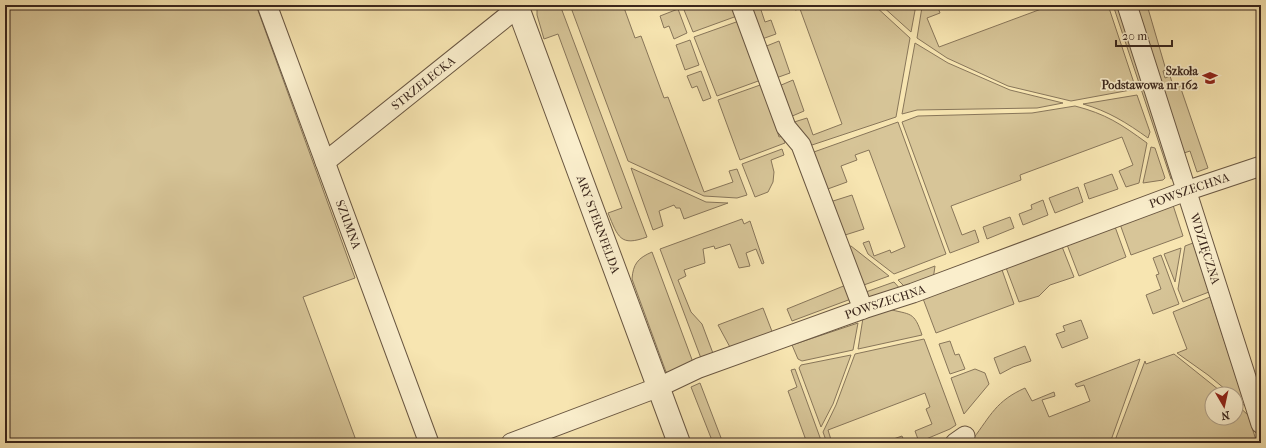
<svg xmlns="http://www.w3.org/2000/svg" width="1266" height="448" viewBox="0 0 1266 448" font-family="'IM FELL French Canon',serif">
	<rect width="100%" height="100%" fill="#f7e5b1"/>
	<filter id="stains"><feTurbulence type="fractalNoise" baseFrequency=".005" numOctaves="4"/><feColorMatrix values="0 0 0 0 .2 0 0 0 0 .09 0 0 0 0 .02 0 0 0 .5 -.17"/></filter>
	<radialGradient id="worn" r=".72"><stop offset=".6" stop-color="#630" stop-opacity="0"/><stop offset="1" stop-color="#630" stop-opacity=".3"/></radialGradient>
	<g fill="#d7c598" stroke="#88765a">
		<polygon points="5,5 256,5 355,278 303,297 357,443 5,443"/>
		<path d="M537,5h23l87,232c-27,10 -29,0 -39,-24l14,-5 -64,-174 -14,5 -7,-24z"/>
		<polygon points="570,5 623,5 635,38 641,36 664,98 668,97 704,192 733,182 729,171 737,169 747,195 737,198 704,196 628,161"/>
		<polygon points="682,5 733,5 737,16 693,32"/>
		<polygon points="793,5 874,5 910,38 896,117 809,146 791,123 807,118 813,135 842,124 800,9 795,10"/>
		<polygon points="881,5 916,5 911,32"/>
		<polygon points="929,5 937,5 940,13 927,18 939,47 1052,5 1108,5 1136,89 1071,101 1008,86 947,58 917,38 922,7"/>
		<polygon points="1113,5 1122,5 1175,178 1171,179"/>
		<polygon points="1135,5 1147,5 1166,70 1163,71 1165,78 1170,76 1173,85 1179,83 1208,168 1197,172 1190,151 1184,153"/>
		<polygon points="760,7 765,22 771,20 776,34 762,39 750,10"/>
		<polygon points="678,9 687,33 674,39 669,26 664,28 660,16"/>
		<polygon points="739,21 761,80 717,96 694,37"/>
		<polygon points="690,40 699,65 685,70 676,45"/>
		<polygon points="779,41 790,73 776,78 764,47"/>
		<polygon points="915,43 948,63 1010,90 1063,103 1037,108 917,110 902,114"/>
		<polygon points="701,71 711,98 703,101 697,86 692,88 687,76"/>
		<polygon points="793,80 804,111 790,117 779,86"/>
		<polygon points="763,84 779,137 783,136 785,143 740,160 718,100"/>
		<path d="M1137,95l13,37 -2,6c-21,-15 -40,-27 -65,-34z"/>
		<path d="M1075,106c31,8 46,18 72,37l-8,40 -13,4 -7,-16 14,-6 -11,-28 -102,38 1,5 -70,26 11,29 13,-5 4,12 -29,11 -48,-131 16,-6 114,-3z"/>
		<polygon points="898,122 946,254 894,274 868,254 863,243 869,241 874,256 890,250 891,253 905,247 869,150 855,155 857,160 841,166 847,182 825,190 811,153"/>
		<polygon points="1151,147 1155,148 1165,178 1163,180 1143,183"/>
		<polygon points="782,149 784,155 771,160 774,172 773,182 768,192 755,197 742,164"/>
		<polygon points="631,168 706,202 728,203 684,219 680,208 676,208 674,205 659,211 663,226 653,230"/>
		<polygon points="1112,174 1118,189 1089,199 1084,184"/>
		<polygon points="1078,187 1083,202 1055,213 1049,198"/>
		<polygon points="852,195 864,229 842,236 830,202"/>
		<polygon points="1043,200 1048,215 1023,225 1019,214 1032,209 1031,205"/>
		<polygon points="1172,202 1183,236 1131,255 1120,224"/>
		<polygon points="1010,217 1014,228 987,239 983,227"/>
		<polygon points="742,219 744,224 750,221 764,263 762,264 756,249 746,253 750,266 739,268 730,244 715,249 714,246 703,249 705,263 684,270 686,276 678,280 691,312 702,324 714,356 702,361 660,249"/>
		<polygon points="1114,224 1126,257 1079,276 1066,242"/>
		<polygon points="1193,243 1209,292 1183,302 1178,289 1185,246"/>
		<polygon points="1061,244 1074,277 1050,285 1039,296 1019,302 1005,265"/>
		<polygon points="851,246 889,276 861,286 846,247"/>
		<polygon points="1181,248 1175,282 1164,254"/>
		<path d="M652,252l42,113 -24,8 -4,-1 -34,-93c1,-15 6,-21 20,-27z"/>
		<polygon points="1161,255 1179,304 1153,314 1146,295 1161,289 1156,275 1159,274 1153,258"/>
		<polygon points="935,266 933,280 907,289 898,280"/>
		<polygon points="1001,267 1014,304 936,333 922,296"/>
		<polygon points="894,282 902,291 867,304 863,293"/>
		<polygon points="846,285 851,299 792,321 787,309"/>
		<polygon points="1210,297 1246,407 1236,398 1236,394 1231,394 1208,375 1177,353 1187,349 1173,312"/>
		<polygon points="763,308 773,334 731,349 718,325"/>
		<path d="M888,309c23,6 26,2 34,26l-64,14 5,-31z"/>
		<polygon points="1081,320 1088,338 1062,348 1056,334 1065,331 1063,326"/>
		<polygon points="858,323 853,350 802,361 798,359 792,345"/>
		<polygon points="924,339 956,425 950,429 919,442 915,431 932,424 926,409 930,407 925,393 828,430 832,443 827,443 823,432 836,405 855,354"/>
		<polygon points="950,341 955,355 959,354 965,369 950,374 939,344"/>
		<polygon points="1025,346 1031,361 1013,367 1000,374 994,358"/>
		<polygon points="1174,354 1224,394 1212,394 1212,418 1236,418 1236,404 1248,415 1257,443 1114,443 1145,361 1146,364"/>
		<polygon points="851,355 833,404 821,427 799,368 801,365"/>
		<path d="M1140,359l-30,84h-135l-2,-4c18,-24 23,-38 52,-51l7,13 22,-9 1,4 -13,4 7,17 41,-16 -6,-16 -7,2 -2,-3z"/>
		<polygon points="795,369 822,443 807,443 788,391 797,387 791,370"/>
		<polygon points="975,369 985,373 989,384 964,414 951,378"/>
		<polygon points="700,383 723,443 713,443 691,387"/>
		<polygon points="902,436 905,443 882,443"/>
	</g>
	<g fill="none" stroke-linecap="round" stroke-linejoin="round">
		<g stroke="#695641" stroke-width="21">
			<g id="minor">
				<path id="s1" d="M267,5l162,438"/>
				<polyline points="741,5 786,127 801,145 863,309"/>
				<path id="s2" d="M1127,5l134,419"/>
				<path id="s3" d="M325,162l196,-157"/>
				<path id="s4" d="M511,443l148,-56 40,-19 164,-59 50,-16 273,-102 75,-25"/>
				<polyline points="955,443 965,436"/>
			</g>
		</g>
		<g stroke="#695641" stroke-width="24">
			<g id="tertiary">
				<path id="s5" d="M517,5l162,438"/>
			</g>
		</g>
		<use href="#minor" stroke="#faeecc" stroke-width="19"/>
		<use href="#tertiary" stroke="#faeecc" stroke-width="22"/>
	</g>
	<defs>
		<g id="school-bare" transform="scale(1.2)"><path d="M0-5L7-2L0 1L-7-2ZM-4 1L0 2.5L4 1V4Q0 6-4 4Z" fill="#8f2418" stroke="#faeecc" stroke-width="2.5" paint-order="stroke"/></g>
	</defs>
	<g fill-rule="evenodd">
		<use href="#school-bare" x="1210" y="78"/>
	</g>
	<g text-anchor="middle" stroke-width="3.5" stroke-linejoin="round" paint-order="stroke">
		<g font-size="12" font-weight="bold" fill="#3a261c" stroke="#faeecc" text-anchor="end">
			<text x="1198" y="75">Szkoła<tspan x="1198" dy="14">Podstawowa nr 162</tspan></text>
		</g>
		<g font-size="12" fill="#3a261c" stroke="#faeecc">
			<text dy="4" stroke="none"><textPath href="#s3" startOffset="126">STRZELECKA</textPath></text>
			<text dy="4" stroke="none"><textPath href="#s4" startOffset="724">POWSZECHNA</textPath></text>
			<text dy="4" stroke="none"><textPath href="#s1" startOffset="234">SZUMNA</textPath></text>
			<text dy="4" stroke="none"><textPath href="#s5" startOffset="234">ARY STERNFELDA</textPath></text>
			<text dy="4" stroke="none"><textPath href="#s2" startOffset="256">WDZIĘCZNA</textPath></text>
			<text dy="4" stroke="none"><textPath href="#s4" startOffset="400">POWSZECHNA</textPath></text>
		</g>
	</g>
	<rect width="1266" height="448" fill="none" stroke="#f7e5b1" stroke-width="20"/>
	<rect x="6" y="6" width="1254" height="436" fill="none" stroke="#3a261c" stroke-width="2"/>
	<rect x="10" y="10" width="1246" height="428" fill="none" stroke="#3a261c"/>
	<g transform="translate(1224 406) rotate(171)"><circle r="19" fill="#faeecc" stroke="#ad9e86"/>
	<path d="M0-3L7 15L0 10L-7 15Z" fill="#8f2418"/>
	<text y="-6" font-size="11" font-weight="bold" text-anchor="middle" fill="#3a261c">N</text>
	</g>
	<path d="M1116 40v6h56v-6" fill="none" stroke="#3a261c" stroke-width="2"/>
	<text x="1122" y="40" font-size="12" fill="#3a261c" stroke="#faeecc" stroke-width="3" paint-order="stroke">20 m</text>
	<rect width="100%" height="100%" filter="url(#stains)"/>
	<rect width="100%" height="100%" fill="url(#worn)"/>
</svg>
